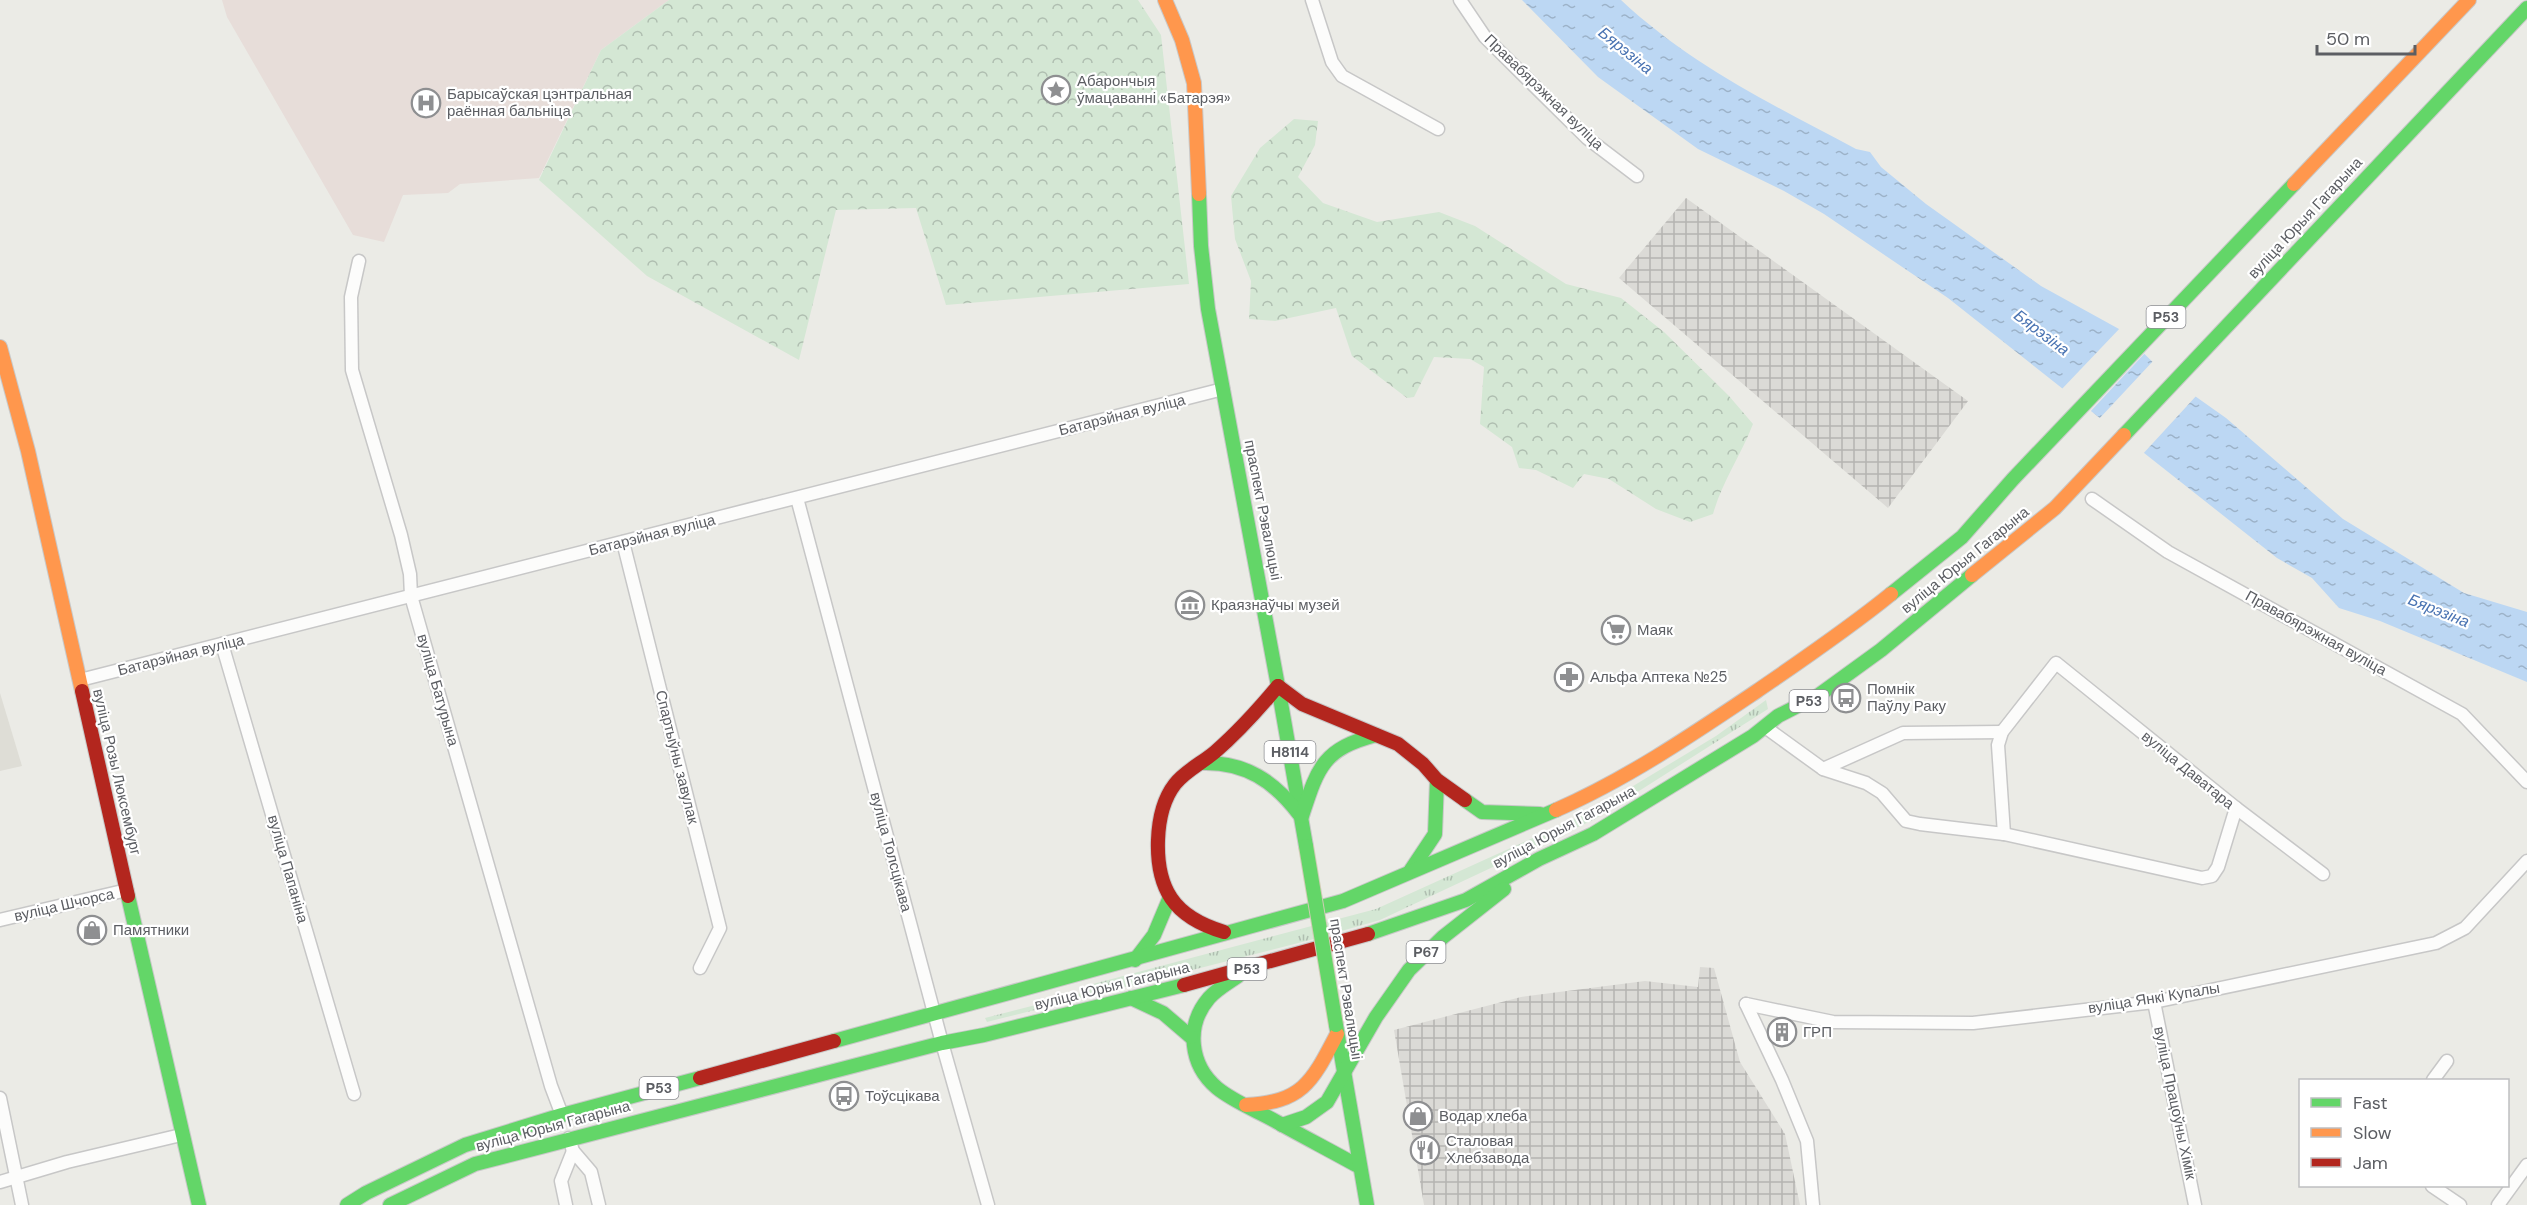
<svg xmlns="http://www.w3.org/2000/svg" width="2527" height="1205" viewBox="0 0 2527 1205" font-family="'DM Sans',sans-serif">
	<defs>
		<pattern id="industrial-grid" width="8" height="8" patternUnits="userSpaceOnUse" patternTransform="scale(1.5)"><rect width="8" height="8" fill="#dbdad6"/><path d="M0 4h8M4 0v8" fill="none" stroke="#b5b4b1"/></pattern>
		<pattern id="grass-tufts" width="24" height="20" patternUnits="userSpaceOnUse" patternTransform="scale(1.5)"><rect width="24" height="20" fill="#d4e7d4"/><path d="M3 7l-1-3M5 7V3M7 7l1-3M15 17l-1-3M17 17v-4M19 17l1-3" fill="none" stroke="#afbeb0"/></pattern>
		<pattern id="forest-crowns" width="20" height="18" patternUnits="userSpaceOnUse" patternTransform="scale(1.5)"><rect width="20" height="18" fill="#d4e7d4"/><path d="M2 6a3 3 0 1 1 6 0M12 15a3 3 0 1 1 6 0" fill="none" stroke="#afbeb0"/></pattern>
		<pattern id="water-ripples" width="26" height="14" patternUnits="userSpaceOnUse" patternTransform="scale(1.5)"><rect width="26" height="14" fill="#bcd7f3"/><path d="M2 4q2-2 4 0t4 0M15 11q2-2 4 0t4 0" fill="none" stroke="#9cb2c8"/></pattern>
	</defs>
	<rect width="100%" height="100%" fill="#ebebe6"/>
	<g fill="url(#industrial-grid)">
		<polygon points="1686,198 1968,401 1888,508 1619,278"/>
		<polygon points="1700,967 1714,968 1740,1062 1785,1134 1800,1205 1424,1205 1394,1030 1521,997 1645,981 1698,987"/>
	</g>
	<polygon fill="#deddd6" points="0,693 22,766 0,771"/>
	<polygon fill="#e7ddd9" points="222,0 669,0 601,50 539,178 460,184 448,193 403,195 384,242 353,235 227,17"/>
	<polygon fill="url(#grass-tufts)" points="1766,700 1768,709 1595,819 1380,920 1310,940 987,1022 985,1018 1079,994 1093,984 1376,909 1590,812 1716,736"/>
	<g fill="url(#forest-crowns)">
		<polygon points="669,0 1138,0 1161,35 1189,284 946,305 916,208 836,210 799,360 647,276 539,180 601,50"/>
		<path d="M1294,119l24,2 -3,24 -17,32 25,26 54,19 62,-10 36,14 91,58 55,14 43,34 65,64 24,28c-12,31 -31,58 -40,90l-23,8 -34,-13 -47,-30 -25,-5 -11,14 -37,-18 -17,-2 -7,-21 -32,-23 4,-57 -14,-8 -36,-2 -20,40 -7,1 -55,-42 -16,-48 -61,13 -26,-2 2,-38 -16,-42 -4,-43 29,-48z"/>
	</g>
	<path fill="url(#water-ripples)" d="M1522,0h99c68,64 152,105 235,149l14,3 11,15 45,37 115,82 78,43 49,48 58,41 117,101 121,74 63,19v70l-147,-61 -41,-13 -27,-30 -35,-20 -329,-260 -124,-84 -40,-23 -86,-42 -100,-72z"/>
	<g fill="#ebebe6">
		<polygon points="2121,327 2146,352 2089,413 2060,391"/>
		<polygon points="2154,360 2169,375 2197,395 2142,455 2098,420"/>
	</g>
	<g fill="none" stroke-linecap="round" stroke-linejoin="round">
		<g stroke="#c7c7c7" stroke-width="15">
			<g id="street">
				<polyline points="1312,0 1332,62 1342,76 1438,129"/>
				<polyline points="1460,0 1485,37 1587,138 1637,176"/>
				<polyline points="359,261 351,297 352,370 401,535 410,574 411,596 551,1086 562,1115"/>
				<polyline points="797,498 942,1043 988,1205"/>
				<polyline points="2092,499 2168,552 2462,714 2527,782"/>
				<polyline points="623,542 720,928 700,968"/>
				<polyline points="222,644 354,1094"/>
				<polyline points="80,680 1223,389"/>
				<polyline points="1765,727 1823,769 1866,783 1882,793 1906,821 1920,824 2004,834 2202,878 2212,876 2218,867 2236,808"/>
				<polyline points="1823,769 1903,733 2002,732"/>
				<polyline points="2004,834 1998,745 2002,732 2056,663 2236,808 2323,874"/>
				<polyline points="0,920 127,890"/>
				<polyline points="2154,1002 2195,1205"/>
				<polyline points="1746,1004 1833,1022 1973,1023 2154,1002 2436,943 2465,928 2527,861"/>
				<polyline points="1746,1004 1782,1080 1807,1141 1813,1205"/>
				<polyline points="2433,1080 2447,1061"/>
				<polyline points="0,1098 22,1205"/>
				<polyline points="569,1138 573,1151 591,1172 599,1205"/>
				<polyline points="0,1182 67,1162 181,1135"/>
				<polyline points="2432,1186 2460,1205"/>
				<polyline points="566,1205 561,1181 573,1151"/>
				<polyline points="2498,1205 2527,1165"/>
			</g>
		</g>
		<g stroke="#c8c8c8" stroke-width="16">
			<g id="fast">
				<polyline points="1199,194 1201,246 1208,309 1278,686"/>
				<polyline points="2124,435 2527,8"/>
				<polyline points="1891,594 1962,537 2013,479 2294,184"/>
				<polyline points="1278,686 1306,846"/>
				<path d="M1203,763c42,-1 71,18 96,51"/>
				<polyline points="1465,800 1482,812 1540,814"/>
				<path d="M1302,816c16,-49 21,-67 74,-81"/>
				<polyline points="1411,870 1435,834 1437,780"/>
				<polyline points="128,896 199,1205"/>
				<polyline points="1368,934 1466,900 1539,859 1593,834 1753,736 1778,716 1819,695 1881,650 1972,575"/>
				<polyline points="1135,960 1154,935 1170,897"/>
				<path d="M1238,976c-10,7 -21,13 -29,22 -24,28 -19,67 8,90 17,14 41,23 60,34 27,15 54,29 81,44"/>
				<polyline points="1131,998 1163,1013 1191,1037"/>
				<polyline points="1336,1025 1367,1205"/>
				<polyline points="834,1041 1343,901 1556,810"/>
				<polyline points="1282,1125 1306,1117 1327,1102 1376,1017 1409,970 1443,937 1504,889"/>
				<polyline points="347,1205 366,1193 465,1145 562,1115 700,1078"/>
				<polyline points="390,1205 475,1164 942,1043 984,1035 1184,985"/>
			</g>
		</g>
		<g stroke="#c8c8c8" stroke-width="16">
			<g id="slow">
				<polyline points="1165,0 1182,40 1194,83 1199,194"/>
				<polyline points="2294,184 2469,0"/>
				<polyline points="0,347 28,451 82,691"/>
				<polyline points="1972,575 2055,508 2124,435"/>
				<path d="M1556,810c71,-31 137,-76 201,-119 45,-31 91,-62 134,-97"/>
				<path d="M1246,1105c57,-3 66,-23 91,-71"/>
			</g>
		</g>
		<g stroke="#c8c8c8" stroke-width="16">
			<g id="jam">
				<polyline points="1278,686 1302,704 1398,744 1423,764 1437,780 1465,800"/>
				<polyline points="82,691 128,896"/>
				<path d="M1224,932c-20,-6 -41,-16 -53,-34 -19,-29 -17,-87 4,-114 10,-13 27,-21 40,-32 23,-20 43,-42 63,-66"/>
				<polyline points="1184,985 1368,934"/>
				<polyline points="700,1078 834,1041"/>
			</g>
		</g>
		<use href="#street" stroke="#fcfcfb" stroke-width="12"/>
		<use href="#fast" stroke="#63d668" stroke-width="14"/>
		<use href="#slow" stroke="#ff974d" stroke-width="14"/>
		<use href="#jam" stroke="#b3261e" stroke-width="14"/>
		<g stroke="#d1ccb6" stroke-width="16" stroke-linecap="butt">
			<polyline id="fast-bridge" points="1306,846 1336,1025"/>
		</g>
		<use href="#fast-bridge" stroke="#63d668" stroke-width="14"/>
	</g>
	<defs>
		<g id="sight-ring" transform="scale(1.5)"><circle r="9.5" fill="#fff" stroke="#8e8f91" stroke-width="1.5"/><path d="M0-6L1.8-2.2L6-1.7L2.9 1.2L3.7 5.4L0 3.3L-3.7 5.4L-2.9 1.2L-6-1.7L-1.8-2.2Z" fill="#8e8f91"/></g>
		<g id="hospital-ring" transform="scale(1.5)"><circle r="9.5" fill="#fff" stroke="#8e8f91" stroke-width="1.5"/><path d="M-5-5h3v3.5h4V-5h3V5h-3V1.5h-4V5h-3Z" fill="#8e8f91"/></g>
		<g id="museum-ring" transform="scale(1.5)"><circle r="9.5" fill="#fff" stroke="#8e8f91" stroke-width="1.5"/><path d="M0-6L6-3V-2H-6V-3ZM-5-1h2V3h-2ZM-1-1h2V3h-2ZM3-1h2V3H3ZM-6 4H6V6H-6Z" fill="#8e8f91"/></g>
		<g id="supermarket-ring" transform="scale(1.5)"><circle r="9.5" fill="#fff" stroke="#8e8f91" stroke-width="1.5"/><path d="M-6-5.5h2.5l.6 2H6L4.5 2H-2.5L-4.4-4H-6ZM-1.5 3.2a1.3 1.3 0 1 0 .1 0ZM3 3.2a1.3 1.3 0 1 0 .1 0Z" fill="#8e8f91"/></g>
		<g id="pharmacy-ring" transform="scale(1.5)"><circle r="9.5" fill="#fff" stroke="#8e8f91" stroke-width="1.5"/><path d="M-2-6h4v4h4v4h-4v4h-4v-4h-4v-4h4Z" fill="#8e8f91"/></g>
		<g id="bus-ring" transform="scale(1.5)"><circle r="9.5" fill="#fff" stroke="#8e8f91" stroke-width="1.5"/><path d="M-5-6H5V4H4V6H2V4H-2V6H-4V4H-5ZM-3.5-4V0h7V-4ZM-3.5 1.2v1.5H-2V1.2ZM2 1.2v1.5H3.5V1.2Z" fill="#8e8f91"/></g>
		<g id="shop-ring" transform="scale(1.5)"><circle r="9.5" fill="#fff" stroke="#8e8f91" stroke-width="1.5"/><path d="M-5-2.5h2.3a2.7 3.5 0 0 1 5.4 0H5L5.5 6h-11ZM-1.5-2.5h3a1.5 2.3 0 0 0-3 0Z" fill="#8e8f91"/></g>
		<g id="building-ring" transform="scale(1.5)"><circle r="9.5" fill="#fff" stroke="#8e8f91" stroke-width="1.5"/><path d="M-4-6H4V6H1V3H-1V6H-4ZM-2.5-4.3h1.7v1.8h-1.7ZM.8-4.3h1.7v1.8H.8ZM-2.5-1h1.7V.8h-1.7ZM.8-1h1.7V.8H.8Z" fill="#8e8f91"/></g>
		<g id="restaurant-ring" transform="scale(1.5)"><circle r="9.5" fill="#fff" stroke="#8e8f91" stroke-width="1.5"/><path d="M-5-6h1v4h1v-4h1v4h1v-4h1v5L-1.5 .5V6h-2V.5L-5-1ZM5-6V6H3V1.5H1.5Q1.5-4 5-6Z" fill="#8e8f91"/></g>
	</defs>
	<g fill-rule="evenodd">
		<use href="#sight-ring" x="1056" y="90"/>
		<use href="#hospital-ring" x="426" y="103"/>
		<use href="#museum-ring" x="1190" y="605"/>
		<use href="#supermarket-ring" x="1616" y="630"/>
		<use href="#pharmacy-ring" x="1569" y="677"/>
		<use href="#bus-ring" x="1846" y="698"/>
		<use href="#shop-ring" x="92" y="930"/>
		<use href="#building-ring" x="1782" y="1032"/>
		<use href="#bus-ring" x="844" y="1096"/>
		<use href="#shop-ring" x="1418" y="1116"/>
		<use href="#restaurant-ring" x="1425" y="1150"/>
	</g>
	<g text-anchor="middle" stroke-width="4.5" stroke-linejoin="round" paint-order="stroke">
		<g fill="#fff" stroke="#8d8e92" stroke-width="1.5">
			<rect x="2146.5" y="306" width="39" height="22" rx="4.5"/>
			<rect x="1789.5" y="690" width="39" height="22" rx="4.5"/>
			<rect x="1264.5" y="741" width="51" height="22" rx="4.5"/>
			<rect x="1406.5" y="941" width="39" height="22" rx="4.5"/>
			<rect x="1227.5" y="958" width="39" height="22" rx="4.5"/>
			<rect x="639.5" y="1077" width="39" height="22" rx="4.5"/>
		</g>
		<g font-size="14" font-weight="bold" fill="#5c5e63">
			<text x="2166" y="322">Р53</text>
			<text x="1809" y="706">Р53</text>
			<text x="1290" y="757">Н8114</text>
			<text x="1426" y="957">Р67</text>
			<text x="1247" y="974">Р53</text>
			<text x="659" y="1093">Р53</text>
		</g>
		<g font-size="15" fill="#5c5e63" stroke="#fff" text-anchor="start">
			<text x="1077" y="86">Абарончыя<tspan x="1077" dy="17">ўмацаванні «Батарэя»</tspan></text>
			<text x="447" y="99">Барысаўская цэнтральная<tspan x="447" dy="17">раённая бальніца</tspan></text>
			<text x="1211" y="610">Краязнаўчы музей</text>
			<text x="1637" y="635">Маяк</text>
			<text x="1590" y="682">Альфа Аптека №25</text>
			<text x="1867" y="694">Помнік<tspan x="1867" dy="17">Паўлу Раку</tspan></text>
			<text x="113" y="935">Памятники</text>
			<text x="1803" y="1037">ГРП</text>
			<text x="865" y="1101">Тоўсцікава</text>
			<text x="1439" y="1121">Водар хлеба</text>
			<text x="1446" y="1146">Сталовая<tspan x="1446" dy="17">Хлебзавода</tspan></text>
		</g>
		<g font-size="15" fill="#5c5e63" stroke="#fff">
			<text transform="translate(1544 92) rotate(44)" y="5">Правабярэжная вуліца</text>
			<text transform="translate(2305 218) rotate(-47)" y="5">вуліца Юрыя Гагарына</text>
			<text transform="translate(1122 415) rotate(-14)" y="5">Батарэйная вуліца</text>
			<text transform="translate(1263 510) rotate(79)" y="5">праспект Рэвалюцыі</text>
			<text transform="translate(652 535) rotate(-14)" y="5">Батарэйная вуліца</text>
			<text transform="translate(1965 560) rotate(-39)" y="5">вуліца Юрыя Гагарына</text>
			<text transform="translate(2316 633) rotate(29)" y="5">Правабярэжная вуліца</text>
			<text transform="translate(181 655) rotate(-14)" y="5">Батарэйная вуліца</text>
			<text transform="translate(438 690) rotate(74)" y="5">вуліца Батурына</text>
			<text transform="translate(677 757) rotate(76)" y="5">Спартыўны завулак</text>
			<text transform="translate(2188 770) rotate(39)" y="5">вуліца Даватара</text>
			<text transform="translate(117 772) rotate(77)" y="5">вуліца Розы Люксембург</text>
			<text transform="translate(1564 827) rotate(-28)" y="5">вуліца Юрыя Гагарына</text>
			<text transform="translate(891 852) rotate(75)" y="5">вуліца Толсцікава</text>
			<text transform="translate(288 869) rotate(74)" y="5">вуліца Папаніна</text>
			<text transform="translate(64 905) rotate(-13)" y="5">вуліца Шчорса</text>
			<text transform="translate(1112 986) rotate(-14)" y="5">вуліца Юрыя Гагарына</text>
			<text transform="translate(1346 989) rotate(81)" y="5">праспект Рэвалюцыі</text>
			<text transform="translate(2154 998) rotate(-9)" y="5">вуліца Янкі Купалы</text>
			<text transform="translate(2175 1103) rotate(78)" y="5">вуліца Працоўны Хімік</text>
			<text transform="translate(553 1126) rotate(-15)" y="5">вуліца Юрыя Гагарына</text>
		</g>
		<g font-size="16" font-style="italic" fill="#4973b2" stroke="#fff">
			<text transform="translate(1626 50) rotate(39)" y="6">Бярэзіна</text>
			<text transform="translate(2042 332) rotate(37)" y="6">Бярэзіна</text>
			<text transform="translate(2439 610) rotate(22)" y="6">Бярэзіна</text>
		</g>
	</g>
	<rect x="2299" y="1079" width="210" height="108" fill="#ffffff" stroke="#bebfc1" stroke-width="1.5"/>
	<rect x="2311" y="1098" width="30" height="9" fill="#63d668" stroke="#bebfc1" stroke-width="1.5"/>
	<text x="2353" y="1109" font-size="18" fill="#5c5e63">Fast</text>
	<rect x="2311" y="1128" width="30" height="9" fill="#ff974d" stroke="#bebfc1" stroke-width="1.5"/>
	<text x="2353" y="1139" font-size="18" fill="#5c5e63">Slow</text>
	<rect x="2311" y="1158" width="30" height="9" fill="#b3261e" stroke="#bebfc1" stroke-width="1.5"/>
	<text x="2353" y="1169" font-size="18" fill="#5c5e63">Jam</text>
	<path d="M2317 45v9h98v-9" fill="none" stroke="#5c5e63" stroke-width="3"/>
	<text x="2326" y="45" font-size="18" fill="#5c5e63" stroke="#ffffff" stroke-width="4.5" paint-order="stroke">50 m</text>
</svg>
